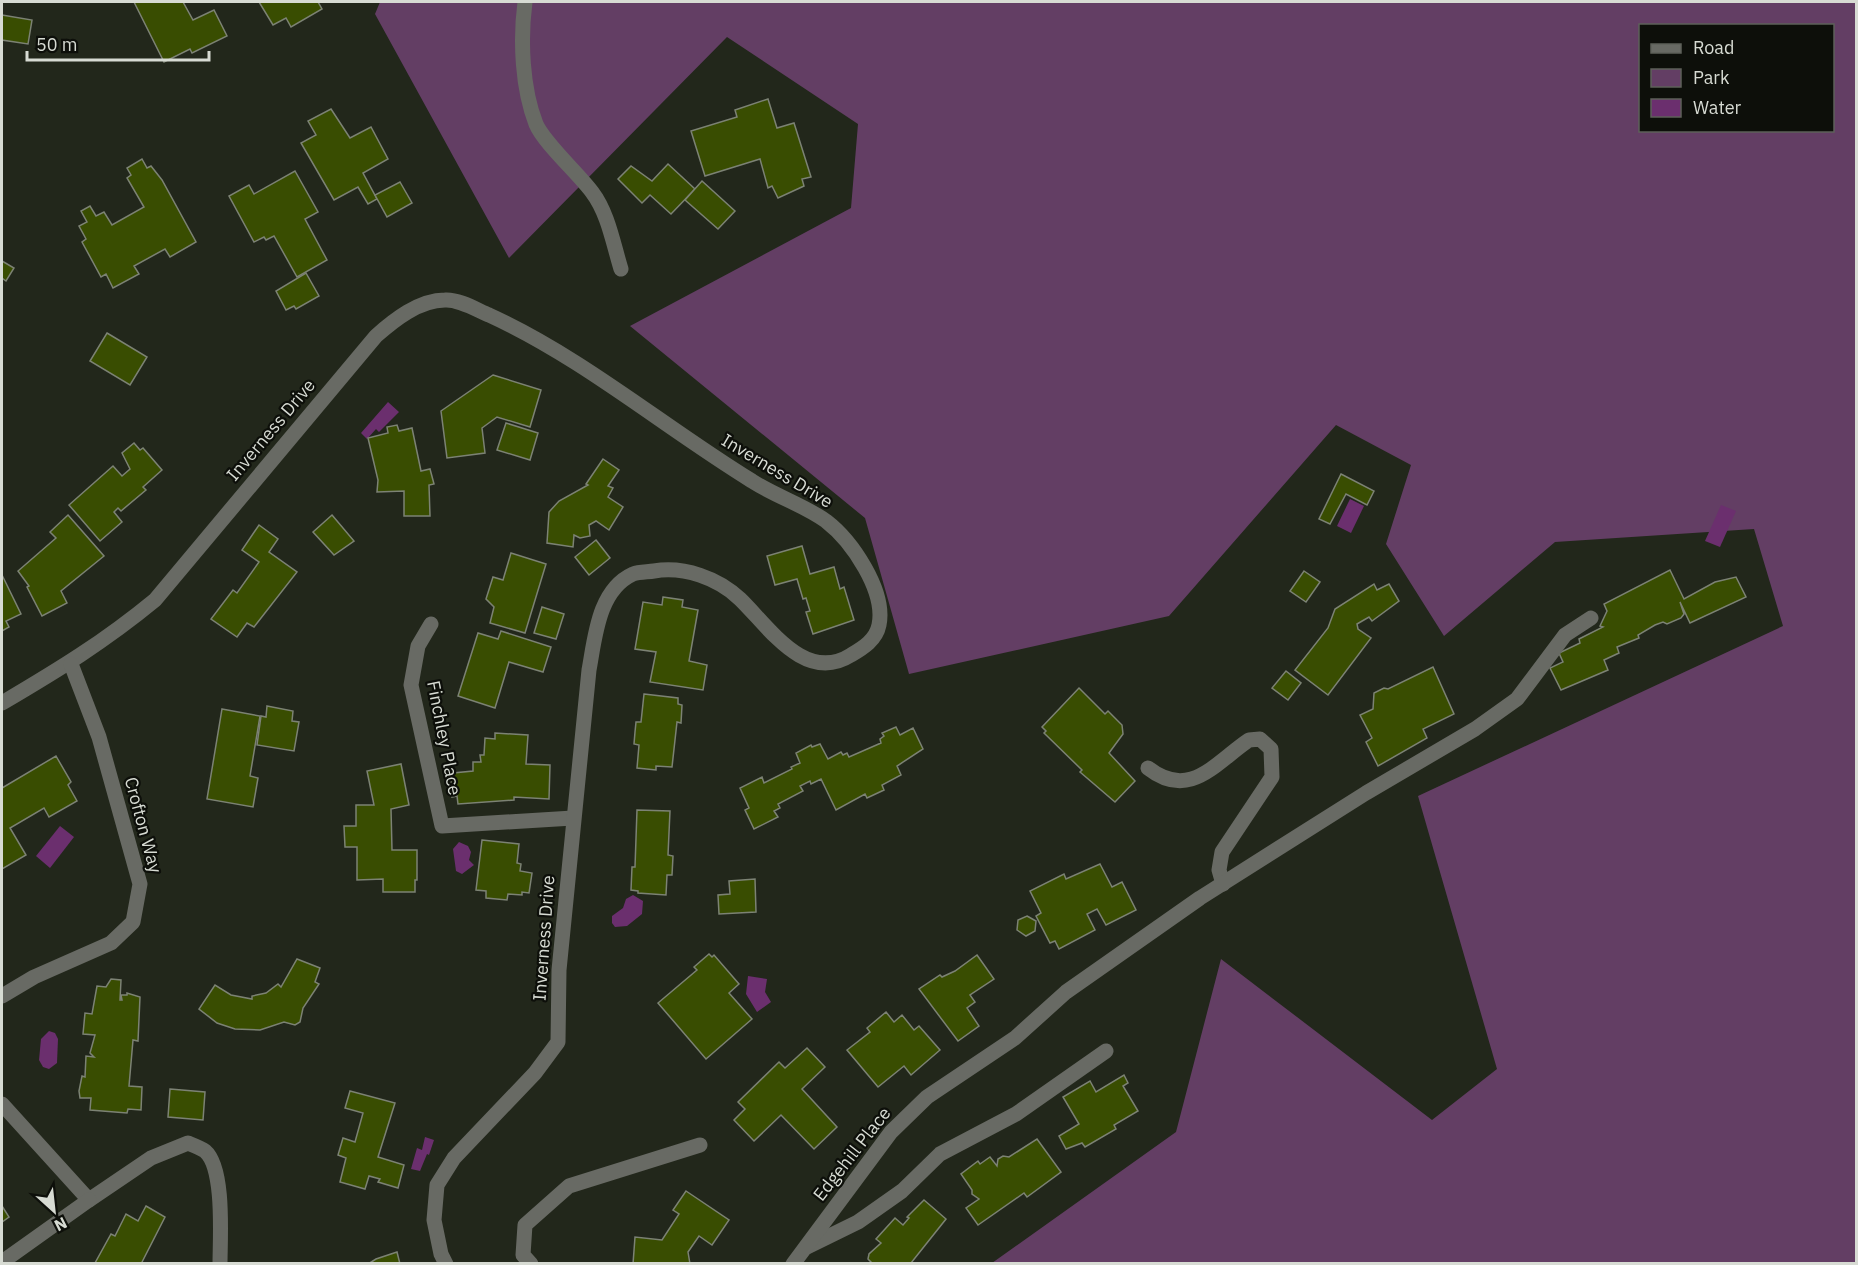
<svg xmlns="http://www.w3.org/2000/svg" width="1858" height="1265" viewBox="0 0 1858 1265" font-family="'IBM Plex Sans',sans-serif">
	<rect width="100%" height="100%" fill="#22271b"/>
	<path fill="#633e64" fill-rule="evenodd" d="M380,2h1476v1261h-864l184,-131 45,-173 211,161 65,-51 -79,-273 365,-170 -29,-97 -199,13 -111,94 -58,-92 25,-79 -75,-40 -167,191 -260,58 -44,-156 -235,-192 221,-118 7,-84 -131,-87 -218,221 -134,-244zM1640,26h192v104h-192z"/>
	<g fill="#6b2f6e">
		<polygon points="388,402 399,412 379,432 376,429 367,439 361,433"/>
		<polygon points="1350,499 1364,506 1351,533 1337,526"/>
		<polygon points="1721,505 1736,511 1720,547 1705,541"/>
		<polygon points="60,826 74,837 50,868 36,856"/>
		<polygon points="459,842 468,846 471,852 469,860 474,865 462,874 456,871 453,849"/>
		<polygon points="633,895 643,901 642,914 627,926 615,927 612,923 612,916 623,908 626,899"/>
		<polygon points="748,976 767,979 765,992 771,1002 757,1012 746,994"/>
		<polygon points="49,1031 55,1033 58,1039 57,1063 49,1069 43,1067 39,1060 41,1039"/>
		<polygon points="425,1137 434,1140 429,1155 427,1154 420,1171 411,1169 417,1148 422,1150"/>
	</g>
	<g fill="#394d01" stroke="#7c8274" stroke-width="1.5">
		<polygon points="134,2 183,2 193,20 214,10 227,36 192,53 190,49 164,62"/>
		<polygon points="259,2 318,2 322,9 291,27 286,18 273,25"/>
		<polygon points="2,15 32,20 28,44 2,40"/>
		<polygon points="768,99 777,128 794,123 811,177 802,179 804,186 778,198 772,186 768,188 760,159 705,176 691,131 737,117 735,110"/>
		<polygon points="331,109 350,138 371,127 388,159 363,173 377,199 368,204 358,187 334,200 301,143 316,135 308,121"/>
		<polygon points="142,159 147,168 151,166 162,180 196,242 170,257 165,249 134,266 139,274 113,288 106,274 101,277 82,242 86,239 79,226 87,222 81,211 90,206 96,216 104,212 112,225 144,207 127,178 131,175 127,168"/>
		<polygon points="668,164 695,189 671,214 650,195 642,203 618,179 631,166 652,181"/>
		<polygon points="295,171 318,212 305,219 327,260 297,277 274,236 266,240 264,237 254,242 229,196 249,185 254,194"/>
		<polygon points="702,181 735,211 718,229 685,200"/>
		<polygon points="400,182 412,203 387,217 375,195"/>
		<polygon points="2,261 14,268 6,281 2,278"/>
		<polygon points="306,273 319,296 296,309 294,306 286,310 276,291"/>
		<polygon points="107,333 147,357 130,385 90,361"/>
		<polygon points="493,375 541,390 530,427 497,417 482,428 485,453 447,458 441,411"/>
		<polygon points="506,423 538,433 530,460 497,450"/>
		<polygon points="397,425 399,431 412,428 421,471 430,469 434,484 429,485 430,516 404,516 404,491 377,492 378,480 368,438 388,433 387,427"/>
		<polygon points="134,443 140,450 143,448 162,470 143,487 146,490 121,511 118,508 114,512 122,522 100,541 69,505 113,466 122,476 130,469 122,453"/>
		<polygon points="603,459 619,470 608,486 613,488 608,497 623,507 609,530 596,521 589,525 590,536 580,538 574,535 573,547 547,543 549,512 559,501 588,485 586,484"/>
		<polygon points="1341,474 1374,491 1367,505 1346,494 1330,524 1319,519"/>
		<polygon points="68,515 104,556 61,591 67,603 42,616 27,587 29,586 18,571 56,538 50,532"/>
		<polygon points="332,515 354,541 334,555 313,532"/>
		<polygon points="259,525 278,539 269,552 297,572 254,627 247,623 237,637 211,619 233,590 237,593 259,562 242,550"/>
		<polygon points="596,540 610,558 589,575 575,557"/>
		<polygon points="802,546 810,574 834,567 840,589 844,587 854,620 813,634 806,612 810,611 806,598 803,599 797,579 775,585 767,556"/>
		<polygon points="511,553 546,564 525,633 490,623 494,607 486,599 493,577 503,580"/>
		<polygon points="1670,570 1684,599 1715,582 1736,577 1746,597 1690,623 1680,602 1684,614 1681,618 1667,624 1663,622 1655,625 1638,635 1639,638 1617,647 1619,653 1604,660 1608,670 1561,690 1550,668 1563,662 1559,653 1580,643 1579,639 1603,627 1600,626 1607,611 1604,604"/>
		<polygon points="1304,571 1320,582 1306,602 1290,591"/>
		<polygon points="2,575 21,614 6,621 9,627 2,631"/>
		<polygon points="1374,584 1377,590 1389,584 1399,601 1372,621 1369,617 1357,624 1358,629 1371,638 1328,695 1295,670 1328,628 1335,609"/>
		<polygon points="663,597 683,600 682,607 698,610 689,661 707,665 703,690 650,682 656,652 635,649 643,602 662,605"/>
		<polygon points="542,607 564,614 556,639 534,633"/>
		<polygon points="501,631 551,647 543,672 509,662 495,708 458,696 478,633 498,639"/>
		<polygon points="1433,667 1454,714 1423,729 1427,738 1378,766 1366,742 1372,738 1360,715 1373,709 1374,693 1384,688 1388,689"/>
		<polygon points="1286,671 1301,683 1288,700 1272,688"/>
		<polygon points="1079,688 1105,714 1108,711 1122,725 1123,734 1109,753 1135,781 1115,802 1080,772 1082,770 1044,733 1046,731 1042,727"/>
		<polygon points="644,694 678,698 678,704 682,705 681,723 677,722 672,767 656,766 656,770 637,768 639,745 634,744 635,732 636,722 641,722"/>
		<polygon points="267,706 293,711 292,721 299,722 294,751 257,745 261,716 266,717"/>
		<polygon points="222,709 260,716 250,776 258,778 253,807 207,799"/>
		<polygon points="896,727 900,735 913,728 923,749 897,766 901,775 882,785 884,790 867,798 865,794 836,810 821,779 811,784 810,781 800,786 803,791 778,804 780,808 774,811 778,817 754,829 745,810 749,808 740,788 762,777 764,783 792,769 791,767 800,763 796,753 811,745 812,747 820,744 828,759 841,752 843,755 847,753 849,757 881,743 880,739 884,736 882,733"/>
		<polygon points="495,733 528,735 526,764 550,765 549,799 514,797 514,800 458,804 457,796 452,797 451,777 453,777 453,773 473,771 473,762 481,762 480,755 484,755 485,738 495,739"/>
		<polygon points="56,756 71,782 68,785 77,801 49,817 44,808 10,828 26,855 2,869 2,788"/>
		<polygon points="401,764 409,805 391,809 392,850 417,850 417,880 415,880 415,892 383,892 383,879 357,880 357,847 345,847 344,826 356,826 356,805 374,805 367,771"/>
		<polygon points="637,810 670,811 668,855 673,856 672,875 667,875 666,895 638,893 638,891 631,890 632,867 635,867"/>
		<polygon points="482,840 519,844 517,863 521,864 520,871 532,873 529,893 522,892 522,895 508,894 507,900 486,898 486,891 476,890"/>
		<polygon points="1100,864 1112,887 1122,882 1136,910 1106,925 1097,909 1087,914 1095,930 1059,949 1055,941 1050,943 1036,916 1041,913 1030,891 1064,874 1066,879"/>
		<polygon points="755,879 756,912 719,914 718,895 730,894 729,881"/>
		<polygon points="1027,916 1036,921 1035,931 1026,936 1017,930 1018,920"/>
		<polygon points="709,954 712,957 714,955 739,984 729,993 752,1019 706,1059 658,1003 697,970 694,967"/>
		<polygon points="977,955 994,979 970,995 975,1002 967,1008 979,1026 958,1041 919,989 940,975 942,977 955,971"/>
		<polygon points="297,959 320,968 315,982 319,984 303,1008 300,1022 295,1025 284,1022 260,1030 235,1029 217,1023 199,1009 215,985 231,995 252,999 252,996 266,993 278,984 281,987"/>
		<polygon points="111,979 121,980 120,1000 122,1000 121,995 127,995 127,993 140,997 138,1041 133,1040 129,1086 142,1087 141,1110 128,1109 127,1113 90,1110 91,1098 80,1098 79,1091 82,1076 85,1077 86,1056 94,1057 90,1053 95,1035 83,1034 85,1013 92,1014 97,986 106,987"/>
		<polygon points="886,1012 894,1022 902,1015 914,1030 919,1026 940,1050 911,1075 904,1066 878,1087 847,1050 870,1032 867,1028"/>
		<polygon points="807,1048 825,1067 802,1089 837,1127 814,1149 781,1115 754,1141 734,1120 745,1109 738,1102 779,1062 785,1068"/>
		<polygon points="1124,1075 1128,1083 1123,1086 1138,1111 1114,1125 1116,1129 1085,1147 1082,1143 1066,1149 1059,1136 1079,1124 1063,1097 1090,1081 1096,1092"/>
		<polygon points="170,1089 205,1092 203,1120 168,1117"/>
		<polygon points="350,1091 395,1103 378,1157 404,1165 398,1188 378,1182 380,1179 369,1176 365,1189 340,1182 346,1158 338,1155 343,1138 355,1142 363,1113 345,1108"/>
		<polygon points="1037,1139 1061,1172 1027,1197 1024,1193 978,1225 966,1208 979,1199 972,1194 972,1190 961,1174 978,1161 980,1164 990,1157 997,1166 998,1159 1003,1156 1009,1157"/>
		<polygon points="686,1191 729,1220 712,1245 699,1236 688,1252 690,1264 633,1264 635,1237 662,1240 679,1214 673,1210"/>
		<polygon points="924,1200 946,1219 911,1263 873,1264 868,1259 869,1254 881,1243 876,1239 895,1218 903,1225 909,1218 907,1217"/>
		<polygon points="2,1206 9,1217 2,1222"/>
		<polygon points="146,1206 165,1217 141,1264 95,1263 111,1234 115,1236 126,1214 138,1221"/>
		<polygon points="397,1252 400,1264 368,1264 376,1259"/>
	</g>
	<g fill="none" stroke-linecap="round" stroke-linejoin="round">
		<g stroke="#686a64" stroke-width="15">
			<path d="M525,2c-5,38 -3,86 11,122 8,19 42,49 56,68 16,21 21,51 29,77"/>
			<polyline points="431,624 418,646 411,685 442,826 573,818"/>
			<path d="M2,703c56,-33 102,-61 153,-103l221,-264c18,-16 43,-36 69,-36 14,-1 32,10 44,15 94,43 175,112 263,166 23,15 52,24 74,40 26,20 60,70 53,104 -3,15 -16,23 -28,30 -46,29 -82,-28 -111,-56 -22,-21 -56,-33 -86,-28 -6,1 -15,1 -21,3 -35,16 -38,64 -44,96l-30,300 -1,72 -23,31 -81,85 -17,27 -3,35 7,34 5,10"/>
			<path d="M1148,768c42,33 68,-6 101,-28l11,-1 11,10 1,28 -50,75 -3,18 4,14"/>
			<polyline points="2,996 34,977 111,943 133,922 140,884 99,737 71,664"/>
			<path d="M2,1104l87,96 62,-42 37,-15c5,2 13,5 17,8 20,17 15,88 15,113"/>
			<polyline points="807,1247 858,1222 902,1191 940,1154 1016,1114 1106,1051"/>
			<polyline points="2,1262 89,1200"/>
			<polyline points="531,1264 523,1255 525,1225 569,1186 700,1145"/>
			<polyline points="793,1264 891,1132 927,1097 1015,1038 1066,992 1200,898 1366,793 1475,729 1517,699 1565,635 1591,618"/>
		</g>
	</g>
	<g text-anchor="middle" stroke-width="4.5" stroke-linejoin="round" paint-order="stroke">
		<g font-size="18" fill="#d7dbd3" stroke="#0d0f0a">
			<text transform="translate(271 430) rotate(-50)" y="6">Inverness Drive</text>
			<text transform="translate(777 471) rotate(31)" y="6">Inverness Drive</text>
			<text transform="translate(444 738) rotate(79)" y="6">Finchley Place</text>
			<text transform="translate(143 825) rotate(75)" y="6">Crofton Way</text>
			<text transform="translate(544 938) rotate(-86)" y="6">Inverness Drive</text>
			<text transform="translate(852 1154) rotate(-52)" y="6">Edgehill Place</text>
		</g>
	</g>
	<rect width="1858" height="1265" fill="none" stroke="#d7dbd3" stroke-width="6"/>
	<rect x="1639" y="24" width="195" height="108" fill="#0d0f0a" stroke="#5e615a" stroke-width="1.5"/>
	<rect x="1651" y="44" width="30" height="9" fill="#686a64" stroke="#5e615a" stroke-width="1.5"/>
	<text x="1693" y="54" font-size="18" fill="#d7dbd3">Road</text>
	<rect x="1651" y="69" width="30" height="18" fill="#633e64" stroke="#5e615a" stroke-width="1.5"/>
	<text x="1693" y="84" font-size="18" fill="#d7dbd3">Park</text>
	<rect x="1651" y="99" width="30" height="18" fill="#6b2f6e" stroke="#5e615a" stroke-width="1.5"/>
	<text x="1693" y="114" font-size="18" fill="#d7dbd3">Water</text>
	<g transform="translate(54 1211) rotate(153)" stroke="#0d0f0a" stroke-width="4.5" paint-order="stroke">
	<path d="M0-4.5L10 22L0 15L-10 22Z" fill="#d7dbd3"/>
	<text y="-9" font-size="16" font-weight="bold" text-anchor="middle" fill="#d7dbd3">N</text>
	</g>
	<path d="M27 51v9h182v-9" fill="none" stroke="#d7dbd3" stroke-width="3"/>
	<text x="36" y="51" font-size="18" fill="#d7dbd3" stroke="#0d0f0a" stroke-width="4.5" paint-order="stroke">50 m</text>
</svg>
